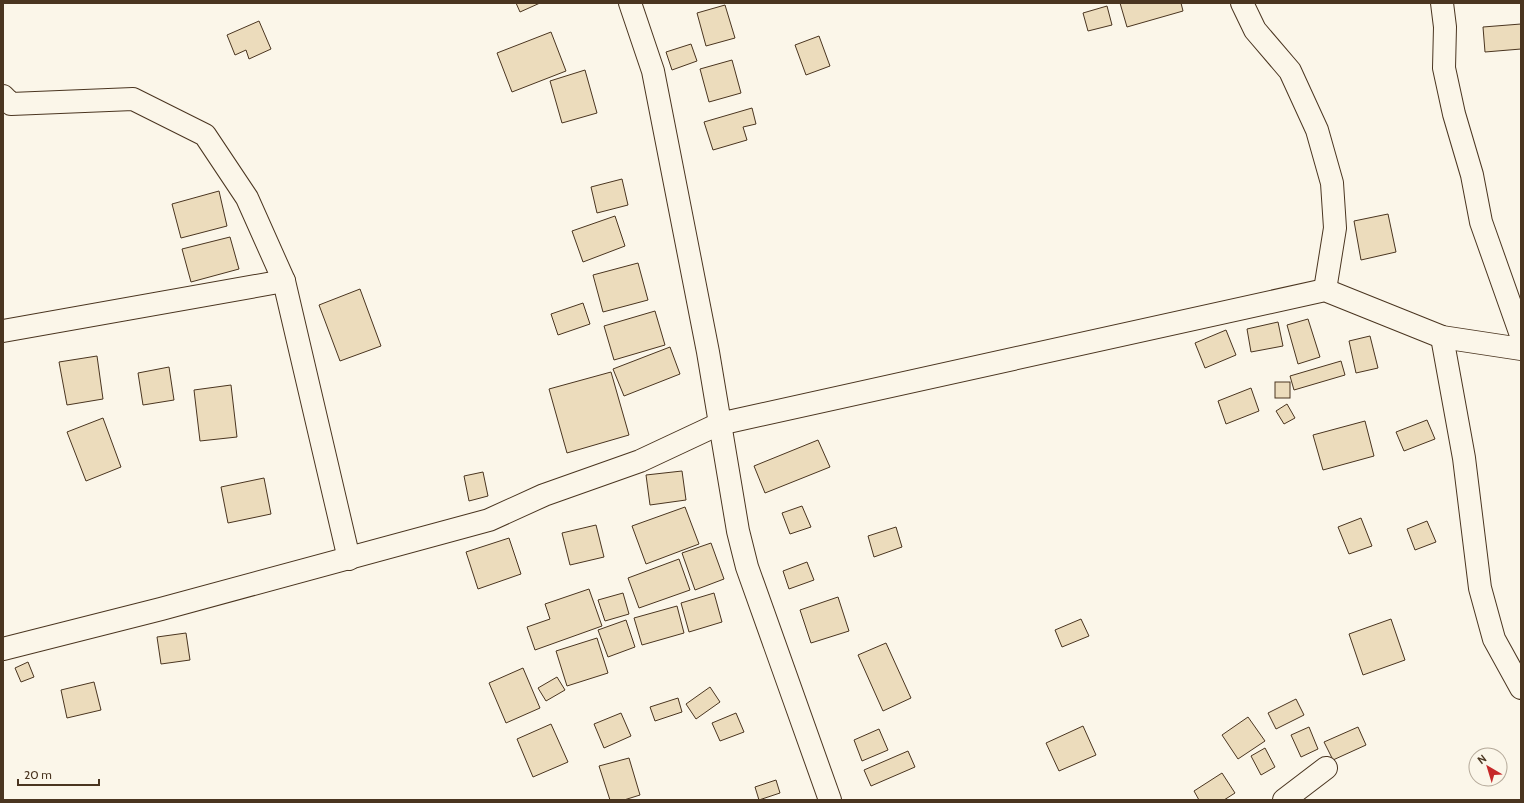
<svg xmlns="http://www.w3.org/2000/svg" width="1524" height="803" viewBox="0 0 1524 803" font-family="Cabin,sans-serif">
	<rect width="100%" height="100%" fill="#fbf6e9"/>
	<g fill="#ecdcbc" stroke="#4a3520">
		<polygon points="516,3 540,3 520,12"/>
		<polygon points="1120,3 1181,3 1183,11 1127,27"/>
		<polygon points="725,5 735,38 706,46 697,13"/>
		<polygon points="1107,6 1112,25 1088,31 1083,13"/>
		<polygon points="259,21 271,49 249,59 246,50 235,55 227,35"/>
		<polygon points="1521,24 1521,49 1485,52 1483,27"/>
		<polygon points="551,32 566,71 512,92 497,53"/>
		<polygon points="819,36 830,66 806,75 795,45"/>
		<polygon points="691,44 697,61 672,70 666,52"/>
		<polygon points="732,60 741,93 709,102 700,69"/>
		<polygon points="585,70 597,113 562,123 550,81"/>
		<polygon points="752,108 756,124 743,127 747,140 713,150 704,122"/>
		<polygon points="622,179 628,205 597,213 591,187"/>
		<polygon points="219,191 227,226 181,238 172,204"/>
		<polygon points="1388,214 1396,252 1361,260 1354,221"/>
		<polygon points="615,216 625,246 583,262 572,231"/>
		<polygon points="230,237 239,269 191,282 182,249"/>
		<polygon points="638,263 648,300 603,312 593,275"/>
		<polygon points="360,289 381,346 340,361 319,305"/>
		<polygon points="583,303 590,324 558,335 551,314"/>
		<polygon points="655,311 665,345 614,360 604,326"/>
		<polygon points="1308,319 1320,357 1298,364 1287,325"/>
		<polygon points="1278,322 1283,346 1251,352 1247,329"/>
		<polygon points="1226,330 1236,355 1205,368 1195,343"/>
		<polygon points="1370,336 1378,368 1356,373 1349,341"/>
		<polygon points="670,347 680,374 624,396 613,369"/>
		<polygon points="97,356 103,399 67,405 59,362"/>
		<polygon points="1341,361 1345,375 1294,390 1290,376"/>
		<polygon points="169,367 174,400 143,405 138,373"/>
		<polygon points="611,372 629,435 567,453 549,389"/>
		<rect x="1275" y="382" width="15" height="16"/>
		<polygon points="231,385 237,437 200,441 194,390"/>
		<polygon points="1251,388 1259,411 1226,424 1218,401"/>
		<polygon points="1287,404 1295,418 1284,424 1276,411"/>
		<polygon points="103,418 121,467 86,481 67,432"/>
		<polygon points="1427,420 1435,439 1404,451 1396,432"/>
		<polygon points="1365,421 1374,456 1323,470 1313,435"/>
		<polygon points="818,440 830,467 765,493 754,466"/>
		<polygon points="682,471 686,500 650,505 646,475"/>
		<polygon points="483,472 488,496 469,501 464,476"/>
		<polygon points="264,478 271,514 228,523 221,487"/>
		<polygon points="802,506 811,527 790,534 782,513"/>
		<polygon points="685,507 699,544 646,564 632,526"/>
		<polygon points="1361,518 1372,546 1349,554 1338,527"/>
		<polygon points="1427,521 1436,542 1415,550 1407,529"/>
		<polygon points="596,525 604,557 570,565 562,533"/>
		<polygon points="896,527 902,547 874,557 868,536"/>
		<polygon points="509,538 521,574 478,589 466,552"/>
		<polygon points="711,543 724,579 695,590 682,553"/>
		<polygon points="679,559 690,590 639,608 628,578"/>
		<polygon points="807,562 814,580 789,589 783,571"/>
		<polygon points="589,589 602,626 535,650 527,627 550,619 545,604"/>
		<polygon points="623,593 629,614 605,621 598,600"/>
		<polygon points="714,593 722,622 689,632 681,603"/>
		<polygon points="838,597 849,631 811,643 800,610"/>
		<polygon points="677,606 684,633 642,645 634,618"/>
		<polygon points="1081,619 1089,636 1062,647 1055,630"/>
		<polygon points="1391,619 1405,660 1363,675 1349,634"/>
		<polygon points="626,620 635,647 608,657 598,630"/>
		<polygon points="186,633 190,660 161,664 157,637"/>
		<polygon points="597,638 608,673 567,686 556,651"/>
		<polygon points="886,643 911,698 883,711 858,655"/>
		<polygon points="28,662 34,677 21,682 15,668"/>
		<polygon points="523,668 540,708 506,723 489,683"/>
		<polygon points="557,677 565,690 546,701 538,688"/>
		<polygon points="94,682 101,710 67,718 61,690"/>
		<polygon points="710,687 720,702 696,719 686,704"/>
		<polygon points="678,698 682,712 655,721 650,707"/>
		<polygon points="1296,699 1304,715 1276,729 1268,713"/>
		<polygon points="621,713 631,736 604,748 594,724"/>
		<polygon points="736,713 744,732 720,741 712,723"/>
		<polygon points="1248,717 1265,741 1238,759 1222,735"/>
		<polygon points="551,724 568,762 533,777 517,739"/>
		<polygon points="1083,726 1096,755 1059,771 1046,743"/>
		<polygon points="1309,727 1318,749 1301,757 1291,735"/>
		<polygon points="1358,727 1366,745 1333,760 1324,742"/>
		<polygon points="879,729 888,750 862,761 854,740"/>
		<polygon points="1265,748 1275,767 1261,775 1251,756"/>
		<polygon points="908,751 915,767 871,786 864,770"/>
		<polygon points="629,758 640,795 624,800 610,800 599,766"/>
		<polygon points="1222,773 1235,793 1224,800 1199,800 1194,791"/>
		<polygon points="776,780 780,793 759,800 755,787"/>
	</g>
	<g fill="none" stroke-linecap="round" stroke-linejoin="round">
		<g stroke="#4a3520" stroke-width="24">
			<g id="street">
				<polyline points="630,3 653,71 708,352 738,531 747,567 830,800"/>
				<polyline points="1242,3 1255,30 1290,71 1317,130 1332,183 1335,228 1325,290"/>
				<polyline points="1442,3 1445,27 1444,68 1454,114 1472,175 1481,222 1521,335"/>
				<polyline points="3,96 11,104 133,99 205,135 247,198 284,281 349,559"/>
				<polyline points="3,331 284,281"/>
				<polyline points="1442,337 1464,458 1480,588 1494,639 1521,688"/>
				<polyline points="3,649 161,609 489,520 544,495 640,461 719,424 1325,290 1442,337 1521,349"/>
				<polyline points="1284,800 1326,768"/>
			</g>
		</g>
		<use href="#street" stroke="#fbf6e9" stroke-width="22"/>
	</g>
	<rect width="1524" height="803" fill="none" stroke="#4a3520" stroke-width="8"/>
	<g transform="translate(1488 767) rotate(322)"><circle r="19" fill="#fbf6e9" stroke="#b4a999"/>
	<path d="M0-3L7 15L0 10L-7 15Z" fill="#c62828"/>
	<text y="-6" font-size="11" font-weight="bold" text-anchor="middle" fill="#4a3520">N</text>
	</g>
	<path d="M18 779v6h81v-6" fill="none" stroke="#4a3520" stroke-width="2"/>
	<text x="24" y="779" font-size="12" fill="#4a3520" stroke="#fbf6e9" stroke-width="3" paint-order="stroke">20 m</text>
</svg>
